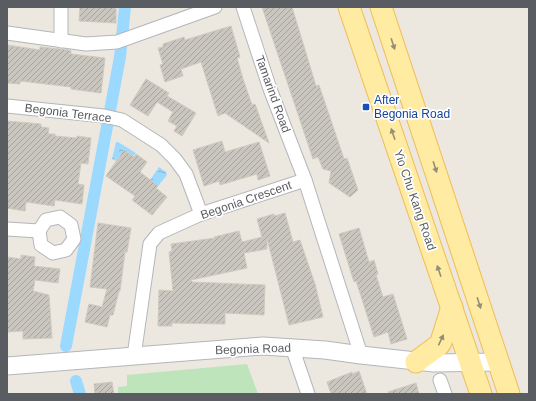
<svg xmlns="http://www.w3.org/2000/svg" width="536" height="401" viewBox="0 0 536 401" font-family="Helvetica,sans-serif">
	<defs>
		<pattern id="water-ripples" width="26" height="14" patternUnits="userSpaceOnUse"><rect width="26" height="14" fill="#9cd9ff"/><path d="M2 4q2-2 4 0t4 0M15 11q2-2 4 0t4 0" fill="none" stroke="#82b3d2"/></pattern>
		<pattern id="building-hatch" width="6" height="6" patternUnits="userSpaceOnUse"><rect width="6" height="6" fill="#c9c5bf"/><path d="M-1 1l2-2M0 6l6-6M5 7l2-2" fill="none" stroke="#a6a39f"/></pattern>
	</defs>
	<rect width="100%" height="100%" fill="#ece8e0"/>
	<polygon fill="#bde4bb" points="247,364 258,394 118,394 118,387 127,386 127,375"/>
	<g fill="url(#water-ripples)">
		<polygon points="116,142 118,142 136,153 133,156 124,150 116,161 112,159"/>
		<polygon points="159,167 166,172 167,175 158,186 150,180"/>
	</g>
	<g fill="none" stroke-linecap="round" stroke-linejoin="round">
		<g stroke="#9cd9ff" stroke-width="12">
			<polyline points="66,346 120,57 125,7"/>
			<polyline points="76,381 80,394"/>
		</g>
	</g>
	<g fill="url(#building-hatch)" stroke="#d0cabe">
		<polygon points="80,7 116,7 116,23 79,21"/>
		<polygon points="262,7 292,7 316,86 319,85 344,159 347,158 358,190 350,197 329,183 331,171 323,169 318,157 313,159"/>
		<polygon points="231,26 240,57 237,58 243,79 252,105 255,104 269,143 225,113 218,116 201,62 181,69 183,76 165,82 160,65 163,64 158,48 163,47 163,44 184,37 185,40"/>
		<polygon points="7,45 40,50 40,47 69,50 71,51 71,54 105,58 101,93 71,89 71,87 29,82 20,81 20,84 7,83"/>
		<polygon points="146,79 169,93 167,96 196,113 182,136 174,131 177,126 168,121 173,112 157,102 148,116 130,105"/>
		<polygon points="7,121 41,124 41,127 49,128 48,134 55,134 55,136 77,138 77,136 91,138 88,164 81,163 78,184 84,185 82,204 55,200 54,206 26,202 25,211 7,208"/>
		<polygon points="222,141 225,152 259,142 270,176 258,180 257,174 220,185 219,181 204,186 193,150"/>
		<polygon points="124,150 134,157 136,154 147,162 140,172 158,186 156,188 167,197 152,215 132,200 135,196 106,176"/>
		<polygon points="285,213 293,242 300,240 315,284 323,317 289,325 267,238 267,249 244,253 247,268 191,280 192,282 265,285 264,315 225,313 225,324 172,323 172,326 158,326 159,290 173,291 169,252 172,251 171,244 215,238 214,237 239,231 242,242 262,237 257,219 274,214 275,216"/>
		<polygon points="98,223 131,228 127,252 125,252 120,291 119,291 113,315 110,315 107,327 85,322 89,304 102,307 107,289 90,287"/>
		<polygon points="359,228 369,262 374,260 378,274 376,275 383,297 393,294 407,339 391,344 388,332 374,337 360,293 356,281 354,282 339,234"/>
		<polygon points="21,255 35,257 34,266 60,269 58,283 35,280 33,291 49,295 52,338 23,339 23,331 7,332 7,257 21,259"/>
		<polygon points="359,371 367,394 331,394 327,382 352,372 352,374"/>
		<polygon points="112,382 114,394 95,394 94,384"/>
		<polygon points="416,383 419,394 389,394 388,392"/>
	</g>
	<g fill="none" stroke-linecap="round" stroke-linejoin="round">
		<g stroke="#b3b6bb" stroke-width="15">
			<g id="minor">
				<polyline points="61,7 61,41"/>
				<polyline points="243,7 270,89 305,180 361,355"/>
				<polyline points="7,33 86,44 117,42 215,7"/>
				<polyline points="7,106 104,116 122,120 161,145 175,159 186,174 201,214"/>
				<polygon points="60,217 71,225 74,239 66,250 53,253 41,245 39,231 46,220"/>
				<polyline points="7,229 39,231"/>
				<polyline points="292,347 308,394"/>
				<polyline points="134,356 150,244 159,233 201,214 305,180"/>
				<polyline points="440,380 445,394"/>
			</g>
		</g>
		<g stroke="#b3b6bb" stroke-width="19">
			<polyline id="tertiary" points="7,366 263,346 325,350 361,355 434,363 499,362"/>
		</g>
		<g stroke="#f1bc53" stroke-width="23">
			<g id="primary">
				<polyline points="349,7 481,394"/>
				<polyline points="381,7 509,394"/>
				<polyline points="416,362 439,345 441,342 452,307"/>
			</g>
		</g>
		<use href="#minor" stroke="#fff" stroke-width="13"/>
		<use href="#tertiary" stroke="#fff" stroke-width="17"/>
		<use href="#primary" stroke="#ffeba1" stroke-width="21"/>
	</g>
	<defs><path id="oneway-solid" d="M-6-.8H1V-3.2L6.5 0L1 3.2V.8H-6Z"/></defs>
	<g fill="#938f77">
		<use href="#oneway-solid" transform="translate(393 44) rotate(72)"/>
		<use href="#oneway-solid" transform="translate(393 134) rotate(-109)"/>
		<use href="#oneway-solid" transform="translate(435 167) rotate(72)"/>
		<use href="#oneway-solid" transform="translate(439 271) rotate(-109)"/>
		<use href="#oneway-solid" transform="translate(479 303) rotate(72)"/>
		<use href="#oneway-solid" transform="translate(441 340) rotate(-65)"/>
	</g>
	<rect fill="#1a4fb4" stroke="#fff" stroke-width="1.5" x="362" y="103" width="8" height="8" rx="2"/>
	<g text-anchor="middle" stroke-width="3.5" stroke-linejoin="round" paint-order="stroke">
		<g font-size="12" fill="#595d61" stroke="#fff">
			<text transform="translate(273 94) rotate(70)" y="4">Tamarind Road</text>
			<text transform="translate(68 113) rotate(7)" y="4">Begonia Terrace</text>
			<text transform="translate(246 200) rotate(-19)" y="4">Begonia Crescent</text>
			<text transform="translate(415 200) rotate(71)" y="4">Yio Chu Kang Road</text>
			<text transform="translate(253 349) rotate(-2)" y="4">Begonia Road</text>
		</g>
		<g font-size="12" fill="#164399" stroke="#fff" text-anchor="start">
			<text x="374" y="104">After<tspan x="374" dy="14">Begonia Road</tspan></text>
		</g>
	</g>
	<rect width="536" height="401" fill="none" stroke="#595d61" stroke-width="16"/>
</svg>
